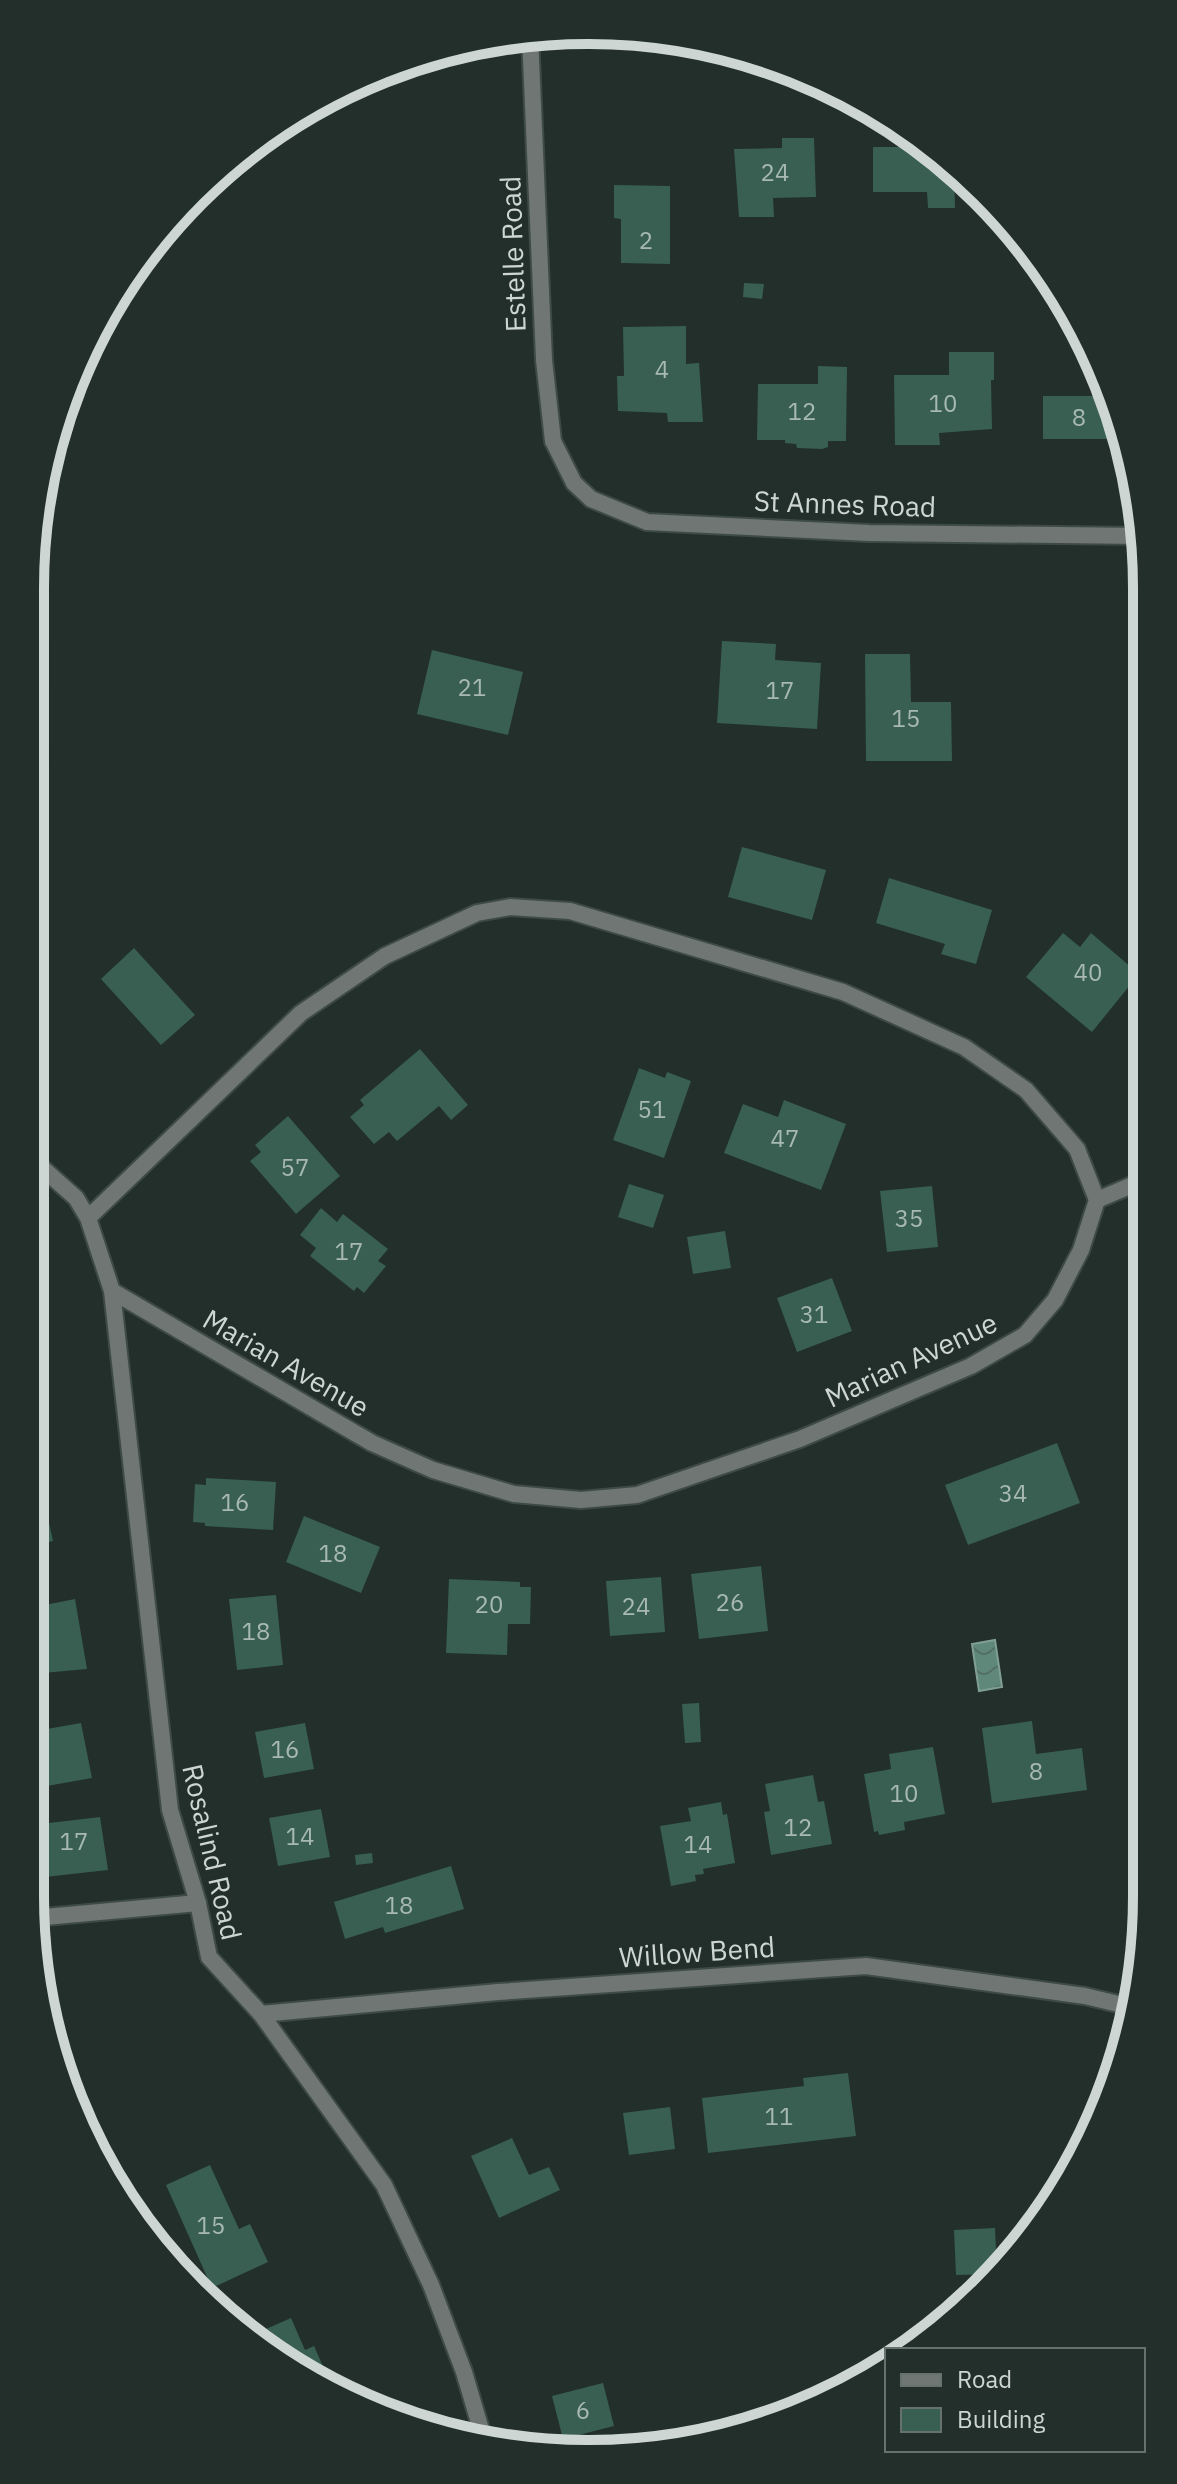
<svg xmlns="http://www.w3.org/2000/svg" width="1177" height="2484" viewBox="0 0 1177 2484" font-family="'IBM Plex Sans',sans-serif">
	<defs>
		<pattern id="water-waves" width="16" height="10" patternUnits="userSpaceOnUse" patternTransform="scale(2)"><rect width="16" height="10" fill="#5f887a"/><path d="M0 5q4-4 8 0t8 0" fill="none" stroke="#536f65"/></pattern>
	</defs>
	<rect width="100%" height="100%" fill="#222f2a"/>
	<polygon fill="url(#water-waves)" stroke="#809f95" stroke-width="2" points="995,1640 1002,1687 979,1691 972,1644"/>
	<g fill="#385f52">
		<polygon points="782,138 814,138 816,197 773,198 774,217 739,217 734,149 782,148"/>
		<polygon points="920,141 929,146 954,171 955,208 928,208 927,192 873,192 873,147 920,147"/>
		<polygon points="614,185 670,186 670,264 621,263 621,219 614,218"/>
		<polygon points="744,283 764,284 762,299 743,297"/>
		<polygon points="686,326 686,364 699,363 703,422 668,422 667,413 618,411 617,376 624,376 623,327"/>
		<polygon points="949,352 994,352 994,380 991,380 992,429 939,433 940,445 895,445 894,375 949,375"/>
		<polygon points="818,366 847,367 846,441 828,441 828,447 822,449 797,448 796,444 785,443 785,440 757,440 758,384 818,384"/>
		<polygon points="1043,396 1110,396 1122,439 1043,439"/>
		<polygon points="722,641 776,644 775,660 821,663 817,729 717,723"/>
		<polygon points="432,650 523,672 508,735 417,714"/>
		<polygon points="865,654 910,654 911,702 951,702 952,761 866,761"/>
		<polygon points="742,847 826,870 812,920 728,897"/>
		<polygon points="889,878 992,910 976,964 941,954 945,944 876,923"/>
		<polygon points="1063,933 1080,947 1091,933 1139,974 1092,1032 1026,977"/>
		<polygon points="134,948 195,1015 161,1045 101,979"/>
		<polygon points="420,1049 468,1105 451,1120 439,1106 397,1141 389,1132 374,1144 350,1117 364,1105 360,1100"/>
		<polygon points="639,1068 665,1078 667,1072 691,1081 664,1158 613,1140"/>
		<polygon points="784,1100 846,1124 821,1190 724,1153 743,1104 778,1117"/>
		<polygon points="288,1116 340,1176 296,1214 250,1161 261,1152 255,1145"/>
		<polygon points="629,1184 664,1195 653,1228 618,1217"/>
		<polygon points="932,1186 938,1247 887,1252 880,1191"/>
		<polygon points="321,1208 337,1222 343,1214 388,1249 378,1261 386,1266 364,1293 357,1287 354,1291 310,1256 316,1248 300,1235"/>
		<polygon points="725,1231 731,1268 693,1274 687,1237"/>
		<polygon points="832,1278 852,1331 797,1352 777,1298"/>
		<polygon points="42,1363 48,1425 30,1428 30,1365"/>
		<polygon points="1057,1443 1080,1503 968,1545 945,1485"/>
		<polygon points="206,1478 276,1482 273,1530 205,1526 205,1523 193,1522 195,1484 206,1485"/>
		<polygon points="41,1486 53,1541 30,1546 30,1487"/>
		<polygon points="304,1516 380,1547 361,1593 286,1562"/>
		<polygon points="761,1566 768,1631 699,1639 691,1574"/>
		<polygon points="661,1577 665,1632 610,1636 606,1581"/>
		<polygon points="449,1579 520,1582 520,1587 531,1587 530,1624 508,1624 507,1655 446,1653"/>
		<polygon points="276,1595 283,1665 237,1670 229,1599"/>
		<polygon points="75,1599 87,1669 32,1674 30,1608"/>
		<polygon points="699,1703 701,1742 685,1743 682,1704"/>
		<polygon points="1032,1721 1036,1754 1082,1748 1087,1790 992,1803 982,1728"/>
		<polygon points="81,1723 92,1778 30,1789 30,1732"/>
		<polygon points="305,1723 314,1769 264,1778 255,1732"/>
		<polygon points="933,1747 945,1814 904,1822 905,1830 879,1835 878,1831 874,1832 864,1774 891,1769 889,1754"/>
		<polygon points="813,1775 818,1802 824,1801 832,1844 771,1855 764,1812 770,1811 765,1784"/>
		<polygon points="721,1802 723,1815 727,1814 735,1863 703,1869 704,1874 695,1875 696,1881 671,1886 660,1826 691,1821 688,1808"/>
		<polygon points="321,1809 330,1857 278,1866 269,1818"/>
		<polygon points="100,1817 108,1870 45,1877 32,1825"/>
		<polygon points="372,1853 373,1863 356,1865 355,1855"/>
		<polygon points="451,1866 464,1909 385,1933 383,1927 345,1939 334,1902"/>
		<polygon points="57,2057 74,2078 65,2085 60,2075"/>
		<polygon points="848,2073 856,2136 708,2153 702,2098 804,2086 803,2078"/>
		<polygon points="670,2107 675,2149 629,2155 623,2113"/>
		<polygon points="512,2138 529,2175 549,2167 560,2190 499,2218 471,2156"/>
		<polygon points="210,2165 239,2229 250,2224 268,2262 212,2288 166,2185"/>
		<polygon points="995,2228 997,2274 956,2275 954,2230"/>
		<polygon points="291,2318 305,2350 314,2346 333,2389 279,2360 252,2335"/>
		<polygon points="603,2383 614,2426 563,2439 552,2396"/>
	</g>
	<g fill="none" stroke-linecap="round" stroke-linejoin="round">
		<g stroke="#3e4a45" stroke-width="20">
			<g id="street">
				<polyline points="525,36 653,36"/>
				<polyline points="530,36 544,360 553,441 574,483 591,499 647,522 869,533 1142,536"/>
				<polyline points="30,1157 76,1198 88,1218 112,1291 372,1443 433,1470 514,1494 581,1500 637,1495 800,1439 971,1366 1025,1335 1055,1300 1081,1250 1097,1200 1077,1149 1026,1090 964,1047 843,992 570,911 510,907 477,913 385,956 301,1013 88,1218"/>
				<polyline points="1097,1200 1144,1180"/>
				<polyline points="112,1291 170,1810 198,1903 209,1957 261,2014 384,2185 431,2285 464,2372 485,2443"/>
				<polyline points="34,1918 198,1903"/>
				<polyline points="261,2014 498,1992 866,1966 1085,1996 1135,2008"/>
			</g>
		</g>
		<use href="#street" stroke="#6f7673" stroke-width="16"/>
	</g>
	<g text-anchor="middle" stroke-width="6" stroke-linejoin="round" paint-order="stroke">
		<g font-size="24" fill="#a8b8b3">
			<text x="775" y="181">24</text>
			<text x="646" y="249">2</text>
			<text x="662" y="378">4</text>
			<text x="943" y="412">10</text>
			<text x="802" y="420">12</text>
			<text x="1079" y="426">8</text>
			<text x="472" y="696">21</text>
			<text x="780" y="699">17</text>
			<text x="906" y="727">15</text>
			<text x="1088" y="981">40</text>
			<text x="652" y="1118">51</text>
			<text x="785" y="1147">47</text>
			<text x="295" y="1176">57</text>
			<text x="909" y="1227">35</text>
			<text x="349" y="1260">17</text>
			<text x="814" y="1323">31</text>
			<text x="1013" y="1502">34</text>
			<text x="235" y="1511">16</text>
			<text x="333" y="1562">18</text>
			<text x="730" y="1611">26</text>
			<text x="489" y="1613">20</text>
			<text x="636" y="1615">24</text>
			<text x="256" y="1640">18</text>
			<text x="285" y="1758">16</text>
			<text x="1036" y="1780">8</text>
			<text x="904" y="1802">10</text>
			<text x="798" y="1836">12</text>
			<text x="300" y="1845">14</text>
			<text x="74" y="1850">17</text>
			<text x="698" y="1853">14</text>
			<text x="399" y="1914">18</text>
			<text x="779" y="2125">11</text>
			<text x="211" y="2234">15</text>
			<text x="583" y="2419">6</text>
		</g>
		<g font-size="28" fill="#ced6d3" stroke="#222f2a">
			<text transform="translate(513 254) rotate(-92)" y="10">Estelle Road</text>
			<text transform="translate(845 504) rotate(2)" y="10">St Annes Road</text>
			<text transform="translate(911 1360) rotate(-25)" y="10">Marian Avenue</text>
			<text transform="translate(286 1363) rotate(30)" y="10">Marian Avenue</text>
			<text transform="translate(212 1852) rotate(77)" y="10">Rosalind Road</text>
			<text transform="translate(697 1952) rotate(-4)" y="10">Willow Bend</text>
		</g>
	</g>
	<path d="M0 0H1177V2484H0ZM588 44H589A544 544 0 0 1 1133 588V1896A544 544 0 0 1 589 2440H588A544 544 0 0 1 44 1896V588A544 544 0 0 1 588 44Z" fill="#222f2a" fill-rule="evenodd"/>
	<path fill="none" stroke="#ced6d3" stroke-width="10" d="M588 44H589A544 544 0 0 1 1133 588V1896A544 544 0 0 1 589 2440H588A544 544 0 0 1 44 1896V588A544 544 0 0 1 588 44Z"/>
	<rect x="885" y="2348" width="260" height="104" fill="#222f2a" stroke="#67726e" stroke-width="2"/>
	<rect x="901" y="2374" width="40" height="12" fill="#6f7673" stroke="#67726e" stroke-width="2"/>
	<text x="957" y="2388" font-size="24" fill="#ced6d3">Road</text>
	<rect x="901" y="2408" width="40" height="24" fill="#385f52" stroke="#67726e" stroke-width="2"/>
	<text x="957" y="2428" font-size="24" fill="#ced6d3">Building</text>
</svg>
